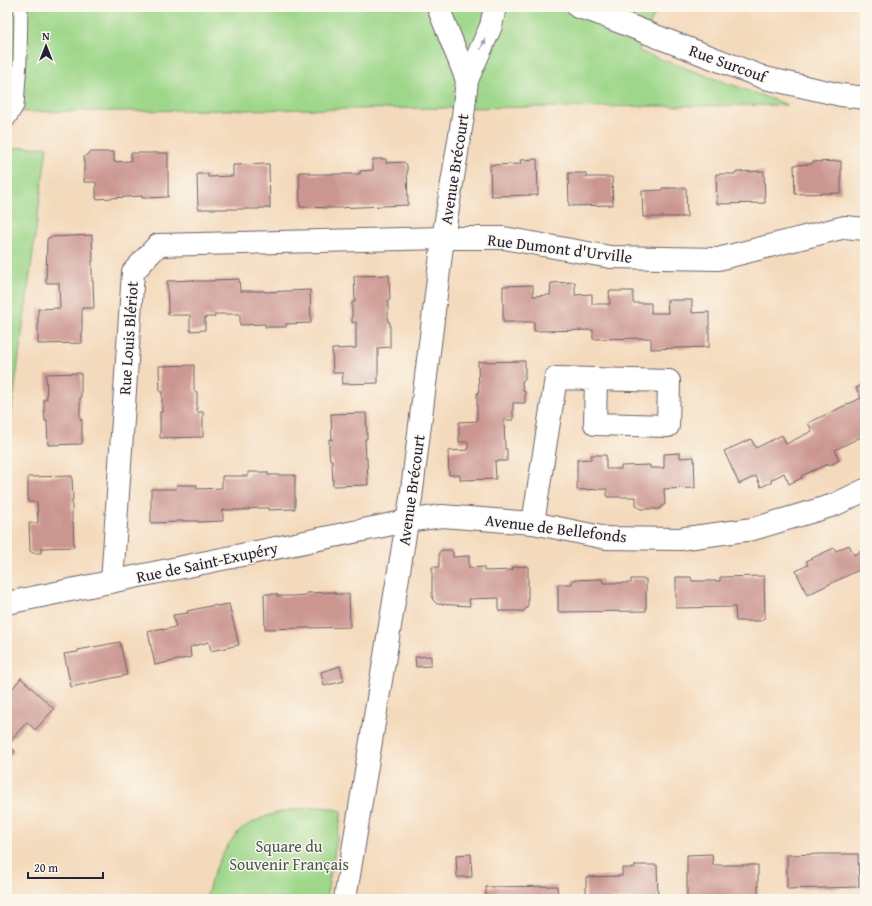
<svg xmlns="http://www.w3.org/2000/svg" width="872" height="906" viewBox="0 0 872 906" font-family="'Gentium Book Plus',serif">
	<rect width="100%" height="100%" fill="#fbf7ec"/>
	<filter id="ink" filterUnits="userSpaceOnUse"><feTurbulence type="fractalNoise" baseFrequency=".025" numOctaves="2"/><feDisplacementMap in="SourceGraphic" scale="8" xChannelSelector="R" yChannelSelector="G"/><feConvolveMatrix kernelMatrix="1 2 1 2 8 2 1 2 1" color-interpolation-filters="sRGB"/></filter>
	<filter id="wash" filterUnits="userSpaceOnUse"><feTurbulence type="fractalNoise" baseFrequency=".012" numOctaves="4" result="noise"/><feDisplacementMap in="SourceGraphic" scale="16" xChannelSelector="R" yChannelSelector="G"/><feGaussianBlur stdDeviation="0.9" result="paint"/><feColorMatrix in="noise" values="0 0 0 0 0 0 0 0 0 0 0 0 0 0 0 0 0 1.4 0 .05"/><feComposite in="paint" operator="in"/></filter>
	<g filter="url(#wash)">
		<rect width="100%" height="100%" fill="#f4dabc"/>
		<g fill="#9ed78a" stroke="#607c62">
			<polygon points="7,7 658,7 638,51 788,105 7,112"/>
			<polygon points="47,147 7,446 7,148"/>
			<path d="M324,807l18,4 -16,88h-120c5,-22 17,-52 34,-69 2,-2 7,-4 10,-6 25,-14 46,-15 74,-17z"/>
		</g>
		<g id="blocks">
			<g fill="#cb9590">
				<polygon points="90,152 114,152 114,162 131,161 131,153 168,153 168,197 142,198 142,196 96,199 96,182 84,182 84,157"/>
				<polygon points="373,159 386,159 386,163 404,162 407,165 408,205 336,208 300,207 299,172 309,172 309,174 360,174 360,171 373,170"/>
				<polygon points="537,159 538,195 491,196 490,165 521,164 520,160"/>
				<polygon points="841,161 841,193 795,194 794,165 812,164 812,162"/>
				<polygon points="269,164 270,208 259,208 259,209 198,209 197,174 208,174 208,177 233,176 233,165"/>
				<polygon points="764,171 765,203 717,204 716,174 736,174 736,172"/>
				<polygon points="568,173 586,173 586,177 612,177 613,205 569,206"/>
				<polygon points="662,188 686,188 687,217 643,217 642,191 662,190"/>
				<polygon points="92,235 93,261 92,261 92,281 93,281 94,308 82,308 82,343 38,344 38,309 60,308 59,283 46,283 47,239 51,237"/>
				<polygon points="865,269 865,280 861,271"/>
				<polygon points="389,275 390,300 388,300 388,322 390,322 390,347 378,348 378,383 342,384 343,373 333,373 332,349 356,348 356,322 352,323 352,302 355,302 354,276"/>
				<polygon points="239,279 240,291 264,291 265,292 310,290 311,323 286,324 286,327 265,327 265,324 240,325 240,314 215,314 215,317 205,317 205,330 190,331 190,315 168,315 167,281 193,280 194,281 214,281 214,280"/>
				<polygon points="575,282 575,295 592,294 592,304 610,304 609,291 633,291 633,303 651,303 651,313 668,313 667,300 692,300 692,313 709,312 709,347 651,349 651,338 593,339 593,330 534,331 534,322 503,322 503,286 533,285 533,296 550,295 551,283"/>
				<polygon points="525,361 525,380 522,381 523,391 525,391 525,403 513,403 513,420 504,420 505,449 507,449 507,461 495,461 496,479 460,480 460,475 449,475 448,451 468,450 468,442 459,442 459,422 477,421 477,393 479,393 478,362"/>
				<polygon points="194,365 194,391 197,392 197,412 203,412 203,437 160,438 160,412 162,412 162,392 160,392 159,366"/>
				<polygon points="81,373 81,398 80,398 80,420 82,419 82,444 48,445 47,421 45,421 44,409 44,399 47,399 46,374"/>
				<polygon points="865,384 865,435 835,450 839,460 829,466 828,464 801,476 802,478 789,484 784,473 771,480 772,482 761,487 756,476 739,484 724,451 751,439 756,448 782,435 786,444 812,431 808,423 861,398 856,388"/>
				<polygon points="366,413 367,439 365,439 366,459 367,458 368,485 333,486 332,460 330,460 329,450 329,439 332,440 331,414"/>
				<polygon points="680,453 680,458 694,457 695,488 664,489 665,504 659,509 641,509 636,505 636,497 607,497 607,489 577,490 577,460 591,459 591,455 606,455 606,469 621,469 621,466 650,465 650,468 664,468 664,454"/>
				<polygon points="248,472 268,472 268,475 295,475 295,509 269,510 269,508 259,508 249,509 249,510 223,510 223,521 198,522 198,521 177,521 177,522 151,523 151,489 176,489 177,485 197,485 197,489 222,488 222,476 248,476"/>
				<polygon points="72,476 73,501 72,500 72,522 73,522 74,547 41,548 41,553 33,553 30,551 29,523 38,523 37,502 28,502 28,477"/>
				<polygon points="849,545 854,555 865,549 865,577 861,569 807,595 796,571 808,565 806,561 821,554 834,548 836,551"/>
				<polygon points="442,550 451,550 453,553 453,557 469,556 469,568 484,567 484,571 513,570 512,567 528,566 528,606 524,611 499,611 499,598 469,599 470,606 437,604 433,600 432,595 432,567 439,567 439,552"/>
				<polygon points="764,576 765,617 761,621 736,621 735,607 676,608 676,577 691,577 692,581 720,581 720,577"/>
				<polygon points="602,579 603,583 631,583 631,579 646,579 646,611 558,612 558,584 572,584 572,580"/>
				<polygon points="335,592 335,594 349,594 350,627 265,629 264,594 277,594 277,596 292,596 306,595 306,593"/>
				<polygon points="229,604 239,645 211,651 209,642 190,647 191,657 155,665 148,632 162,628 162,630 176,627 173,615 188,613 187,611 215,605 216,606"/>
				<polygon points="120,642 127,675 71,687 64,654 78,652 78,650"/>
				<polygon points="431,656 431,666 416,667 415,657"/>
				<polygon points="340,666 344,681 324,686 321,672"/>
				<polygon points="21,678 54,709 35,730 27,722 7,744 7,692 10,689 11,690"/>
				<polygon points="7,744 15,751 7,760"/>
				<polygon points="471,854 472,877 457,877 456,855"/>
				<polygon points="712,854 713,865 758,865 758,899 687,899 687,855"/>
				<polygon points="823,854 858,854 859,887 787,889 787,855"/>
				<polygon points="635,865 657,865 658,899 586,899 586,877 622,876 622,868 635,868"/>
				<polygon points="557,886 558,899 486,899 486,887"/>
				<polygon points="457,897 457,899 423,899 423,898"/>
			</g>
		</g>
	</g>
	<g filter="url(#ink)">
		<use href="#blocks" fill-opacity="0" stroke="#6c6268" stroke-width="1"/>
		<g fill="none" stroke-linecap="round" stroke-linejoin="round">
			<g stroke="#6c6268" stroke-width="15">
				<polyline id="lane" points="7,122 17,106 20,61 21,7"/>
			</g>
			<g stroke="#6c6268" stroke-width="24">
				<g id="street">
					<polyline points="533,523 556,378 669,381 668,426 595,424 596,379"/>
					<polyline points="112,582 133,272 158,245 443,238 504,238 610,257 718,259 845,227 865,229"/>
					<polyline points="7,603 407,521 442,516 533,523 606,538 679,539 753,529 834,505 865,490"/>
				</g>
			</g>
			<g stroke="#6c6268" stroke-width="24">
				<g id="secondary">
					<polyline points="438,7 467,80"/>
					<polyline points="578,7 595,12 658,37 765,78 841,95 865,98"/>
					<polyline points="345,899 411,498 443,238 463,116 467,80 491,26 495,7"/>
				</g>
			</g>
			<use href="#lane" stroke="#fff" stroke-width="13"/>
			<use href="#street" stroke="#fff" stroke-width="22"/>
			<use href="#secondary" stroke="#fff" stroke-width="22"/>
		</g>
		<defs><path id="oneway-solid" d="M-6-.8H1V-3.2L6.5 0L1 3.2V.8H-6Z"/></defs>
		<use fill="#9c9ca7" href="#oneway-solid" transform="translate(483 44) rotate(-66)"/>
	</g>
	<g text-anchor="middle" stroke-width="3" stroke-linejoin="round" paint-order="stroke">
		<g font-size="16" fill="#22223b" stroke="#fbf7ec">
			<text transform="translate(728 63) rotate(20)" y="6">Rue Surcouf</text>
			<text transform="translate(454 169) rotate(-81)" y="6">Avenue Brécourt</text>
			<text transform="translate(560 248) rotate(7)" y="6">Rue Dumont d'Urville</text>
			<text transform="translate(128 338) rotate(-86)" y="6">Rue Louis Blériot</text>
			<text transform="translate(411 490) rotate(-82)" y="6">Avenue Brécourt</text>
			<text transform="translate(556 528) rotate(7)" y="6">Avenue de Bellefonds</text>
			<text transform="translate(207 562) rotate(-12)" y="6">Rue de Saint-Exupéry</text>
		</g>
		<g font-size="16" fill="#475853" stroke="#fbf7ec">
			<text x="289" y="852">Square du<tspan x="289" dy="18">Souvenir Français</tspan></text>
		</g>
	</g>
	<rect width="872" height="906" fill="none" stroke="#fbf7ec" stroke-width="24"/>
	<g transform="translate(46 46)" stroke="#fbf7ec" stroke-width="3" paint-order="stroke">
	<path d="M0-3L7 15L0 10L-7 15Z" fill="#22223b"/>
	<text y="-6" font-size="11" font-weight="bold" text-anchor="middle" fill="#22223b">N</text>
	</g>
	<path d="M28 872v6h75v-6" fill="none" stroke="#22223b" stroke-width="2"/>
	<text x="34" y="872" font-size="12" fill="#22223b" stroke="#fbf7ec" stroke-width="3" paint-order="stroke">20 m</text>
</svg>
